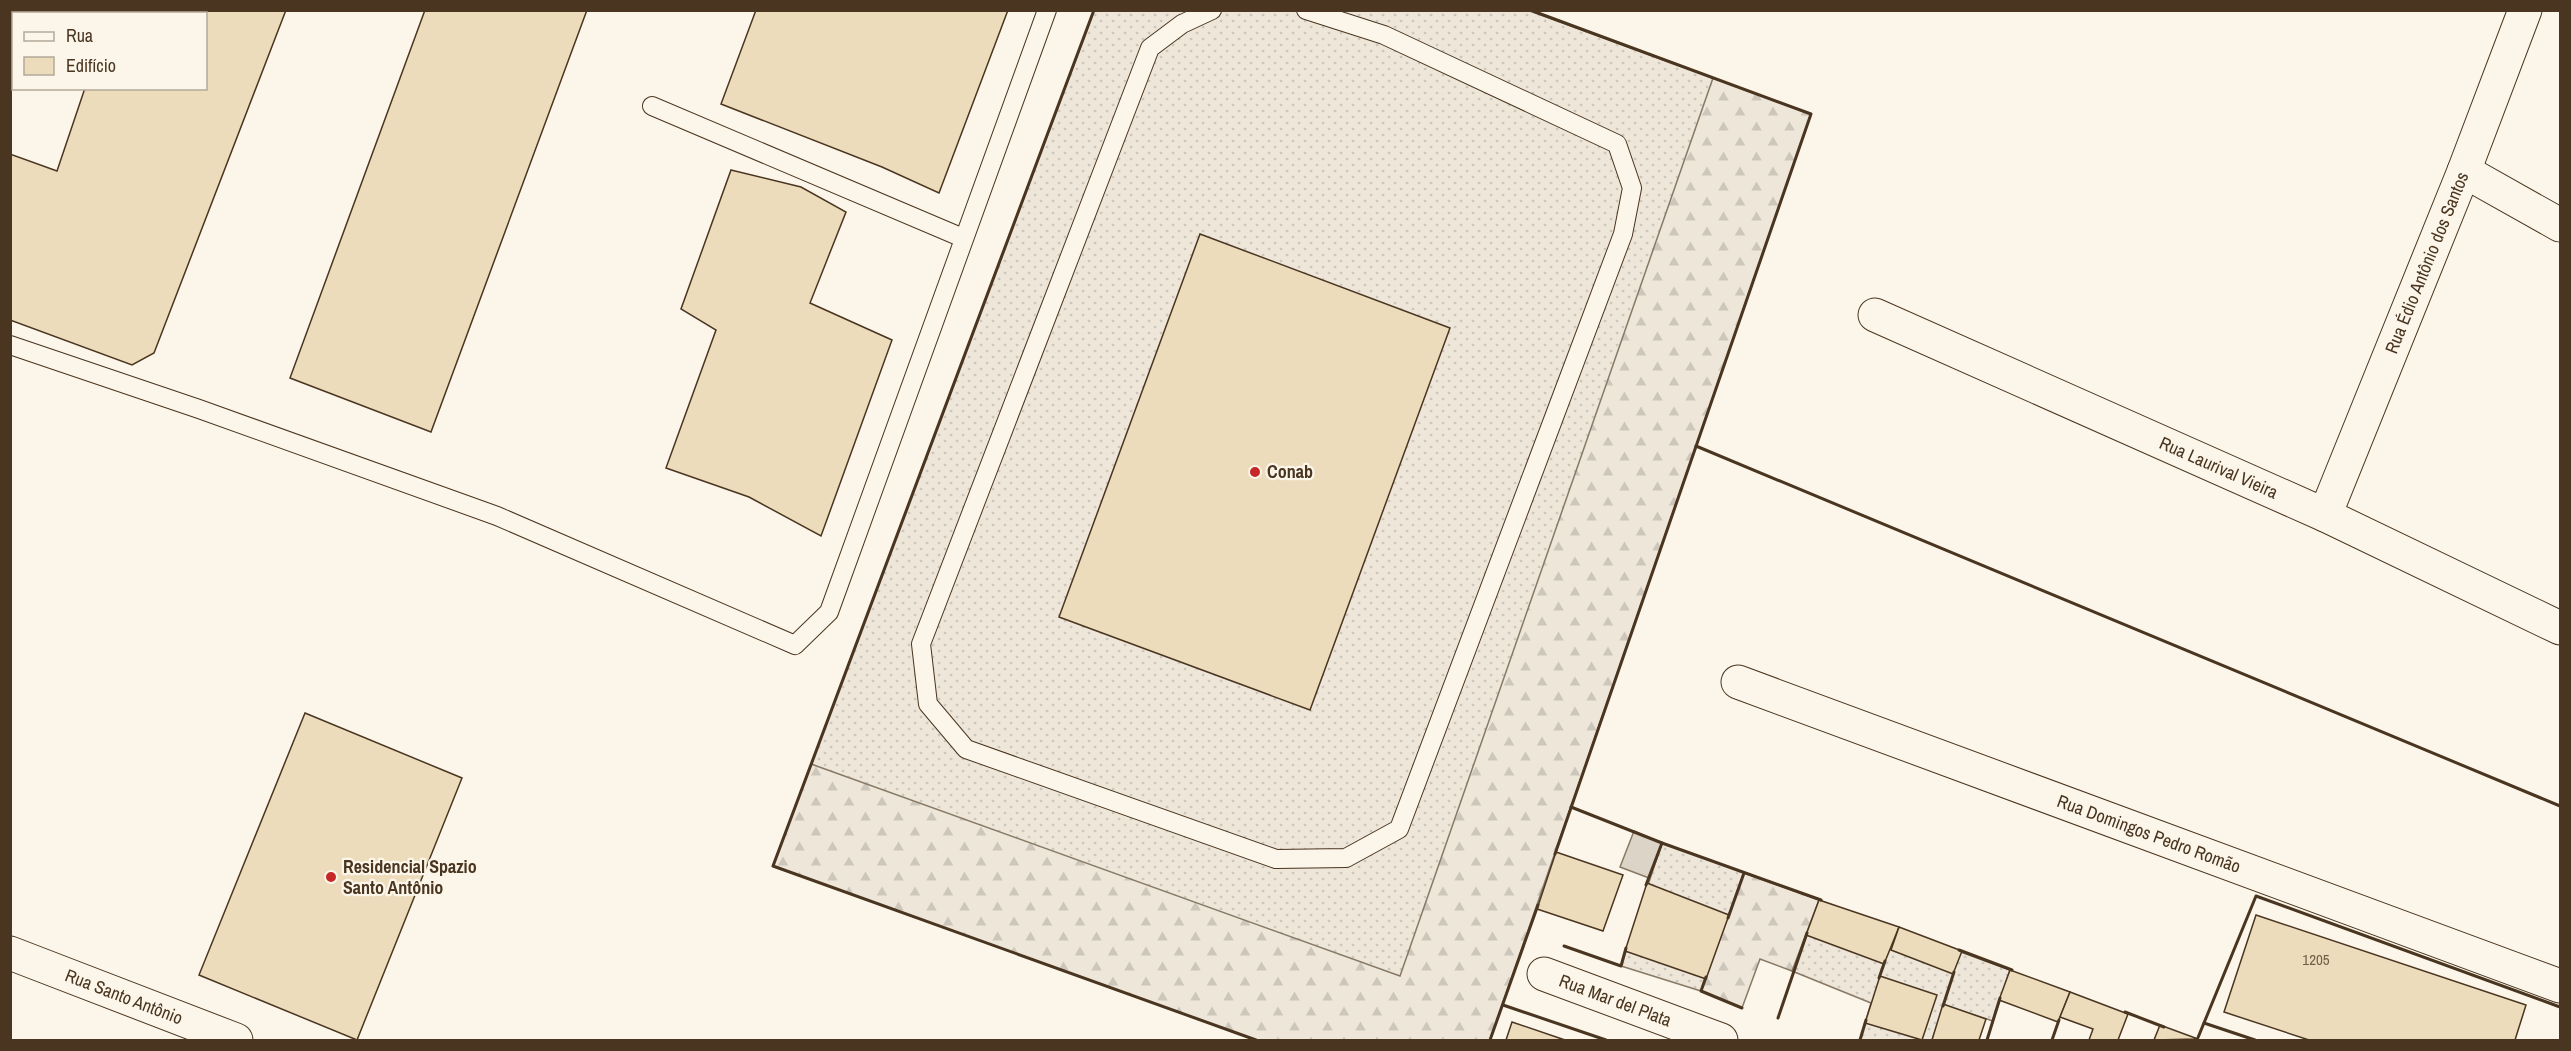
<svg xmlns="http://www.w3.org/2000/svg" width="2571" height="1051" viewBox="0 0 2571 1051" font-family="'Archivo Narrow',sans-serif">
	<defs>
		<pattern id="grass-dots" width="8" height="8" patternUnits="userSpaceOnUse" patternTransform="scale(1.5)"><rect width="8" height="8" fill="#ede6d9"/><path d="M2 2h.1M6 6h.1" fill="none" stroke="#cdc6ba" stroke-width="1.8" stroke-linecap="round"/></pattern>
		<pattern id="forest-firs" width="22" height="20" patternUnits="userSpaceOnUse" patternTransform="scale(1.5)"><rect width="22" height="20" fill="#ede6d9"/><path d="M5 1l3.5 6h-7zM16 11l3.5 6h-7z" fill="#cdc6ba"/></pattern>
	</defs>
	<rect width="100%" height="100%" fill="#fbf6e9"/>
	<g fill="url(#grass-dots)" stroke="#887966" stroke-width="1.5">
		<polygon points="1094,11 1530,11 1811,114 1490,1040 1256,1040 773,866"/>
		<polygon points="1662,843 1744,873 1701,991 1621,966"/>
		<polygon points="1819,900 2010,970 1993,1021 1944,1005 1932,1040 1860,1040 1871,1003 1792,971"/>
	</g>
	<g fill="url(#forest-firs)" stroke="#887966" stroke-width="1.5">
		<polygon points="1713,78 1811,114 1490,1040 1256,1040 773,866 811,764 1400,976"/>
		<polygon points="1744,873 1819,900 1792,971 1760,959 1742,1008 1701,991"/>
	</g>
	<polygon fill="#dcd4c6" stroke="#887966" stroke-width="1.5" points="1634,831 1662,843 1649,878 1620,867"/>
	<g fill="#ecdcbc" stroke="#4a3520" stroke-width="1.5">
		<polygon points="112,10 286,10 154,353 132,365 10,320 10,154 57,171 85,88 206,88 206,14 111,14"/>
		<polygon points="425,10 587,10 431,432 290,378"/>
		<polygon points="756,10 1008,10 939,193 882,167 721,104"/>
		<polygon points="731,170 801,187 846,212 810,303 892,340 821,536 749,497 666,468 716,330 681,309"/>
		<polygon points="1200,234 1450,328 1310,710 1059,617"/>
		<polygon points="305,713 462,778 357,1040 199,975"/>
		<polygon points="1556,852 1623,875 1603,931 1537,909"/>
		<polygon points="1647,883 1729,915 1706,979 1625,951"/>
		<polygon points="1819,900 1899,927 1884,964 1806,935"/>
		<polygon points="2256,915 2526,1005 2515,1040 2309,1040 2224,1012"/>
		<polygon points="1899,927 1962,951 1953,974 1891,950"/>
		<polygon points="2010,970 2070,992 2058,1022 1999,1000"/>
		<polygon points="1880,976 1937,995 1922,1040 1865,1023"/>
		<polygon points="2070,992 2128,1014 2118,1040 2089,1040 2093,1029 2060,1017"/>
		<polygon points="1943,1004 1986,1019 1979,1040 1932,1040"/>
		<polygon points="1512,1022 1565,1040 1506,1040"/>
		<polygon points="2160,1025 2198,1039 2154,1040"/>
	</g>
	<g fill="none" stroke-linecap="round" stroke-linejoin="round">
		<g stroke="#4a3520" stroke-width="20">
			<g id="service">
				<polyline points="1212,10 1182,24 1150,48 921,644 928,704 966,749 1276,859 1346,858 1399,829 1623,234 1632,188 1617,144 1384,35 1306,10"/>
				<polyline points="652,106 963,238"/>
				<polyline points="10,345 199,409 497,516 795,645 829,612 1047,10"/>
			</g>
		</g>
		<g stroke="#4a3520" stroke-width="35">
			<g id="minor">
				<polyline points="2464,171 2560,225"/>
				<path id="s1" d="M1875,315l450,200 235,113"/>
				<path id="s2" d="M2325,515l139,-344 61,-161"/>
				<path id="s3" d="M1738,682l822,304"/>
				<path id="s4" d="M1544,974l177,66"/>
			</g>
		</g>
		<g stroke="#4a3520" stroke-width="35">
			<g id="tertiary">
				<path id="s5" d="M10,953l226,87"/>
			</g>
		</g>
		<use href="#service" stroke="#fbf6e9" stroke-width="18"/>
		<use href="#minor" stroke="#fbf6e9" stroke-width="33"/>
		<use href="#tertiary" stroke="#fbf6e9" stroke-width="33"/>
		<g stroke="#4a3520" stroke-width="3">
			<polyline points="1094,10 773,866 1256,1040"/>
			<polyline points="1530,10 1811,114 1555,854"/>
			<polyline points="1696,446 2560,806"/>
			<polyline points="1571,807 1662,843 1821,900"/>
			<polyline points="1646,885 1662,843"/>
			<polyline points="1728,918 1744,873"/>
			<polyline points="1564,946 1621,966 1626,948"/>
			<polyline points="1959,950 2012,970"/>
			<polyline points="1706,977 1701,991 1742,1008"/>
			<polyline points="1879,978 1885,961"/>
			<polyline points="1503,1005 1606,1040"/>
			<polyline points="1943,1006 1954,972"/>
			<polyline points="2125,1012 2164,1027"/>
			<polyline points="1778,1018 1807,933"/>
			<polyline points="2204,1023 2255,1040"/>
			<polyline points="1490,1040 1538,905"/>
			<polyline points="1860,1040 1866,1020"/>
			<polyline points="1987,1040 2000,998"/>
			<polyline points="2052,1040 2059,1020"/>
			<polyline points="2197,1040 2256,896 2560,1007"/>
		</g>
	</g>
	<g fill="#c62828" stroke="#fbf6e9" stroke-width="2">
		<circle cx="1255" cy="472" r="6"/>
		<circle cx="331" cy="877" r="6"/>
	</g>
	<g text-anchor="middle" stroke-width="4.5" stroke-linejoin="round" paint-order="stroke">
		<g font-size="15" fill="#725f47">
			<text x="2316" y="965">1205</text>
		</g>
		<g font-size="18" fill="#4a3520" stroke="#fbf6e9">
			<text dy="6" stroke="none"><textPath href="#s2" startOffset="272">Rua Édio Antônio dos Santos</textPath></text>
			<text dy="6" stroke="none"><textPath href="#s1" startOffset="376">Rua Laurival Vieira</textPath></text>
			<text dy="6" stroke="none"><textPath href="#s3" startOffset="438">Rua Domingos Pedro Romão</textPath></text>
			<text dy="6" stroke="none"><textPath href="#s5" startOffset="122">Rua Santo Antônio</textPath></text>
			<text dy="6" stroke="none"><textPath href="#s4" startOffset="76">Rua Mar del Plata</textPath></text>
		</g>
		<g font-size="18" font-weight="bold" fill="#4a3520" stroke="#fbf6e9" text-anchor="start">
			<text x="1267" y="478">Conab</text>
			<text x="343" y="873">Residencial Spazio<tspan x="343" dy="21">Santo Antônio</tspan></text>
		</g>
	</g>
	<rect width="2571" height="1051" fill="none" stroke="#4a3520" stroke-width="24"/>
	<rect x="12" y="12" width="195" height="78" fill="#fbf6e9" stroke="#b4a999" stroke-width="1.5"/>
	<rect x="24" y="32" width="30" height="9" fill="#fbf6e9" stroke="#b4a999" stroke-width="1.5"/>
	<text x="66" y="42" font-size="18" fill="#4a3520">Rua</text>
	<rect x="24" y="57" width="30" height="18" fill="#ecdcbc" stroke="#b4a999" stroke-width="1.5"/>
	<text x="66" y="72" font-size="18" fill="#4a3520">Edifício</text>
</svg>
